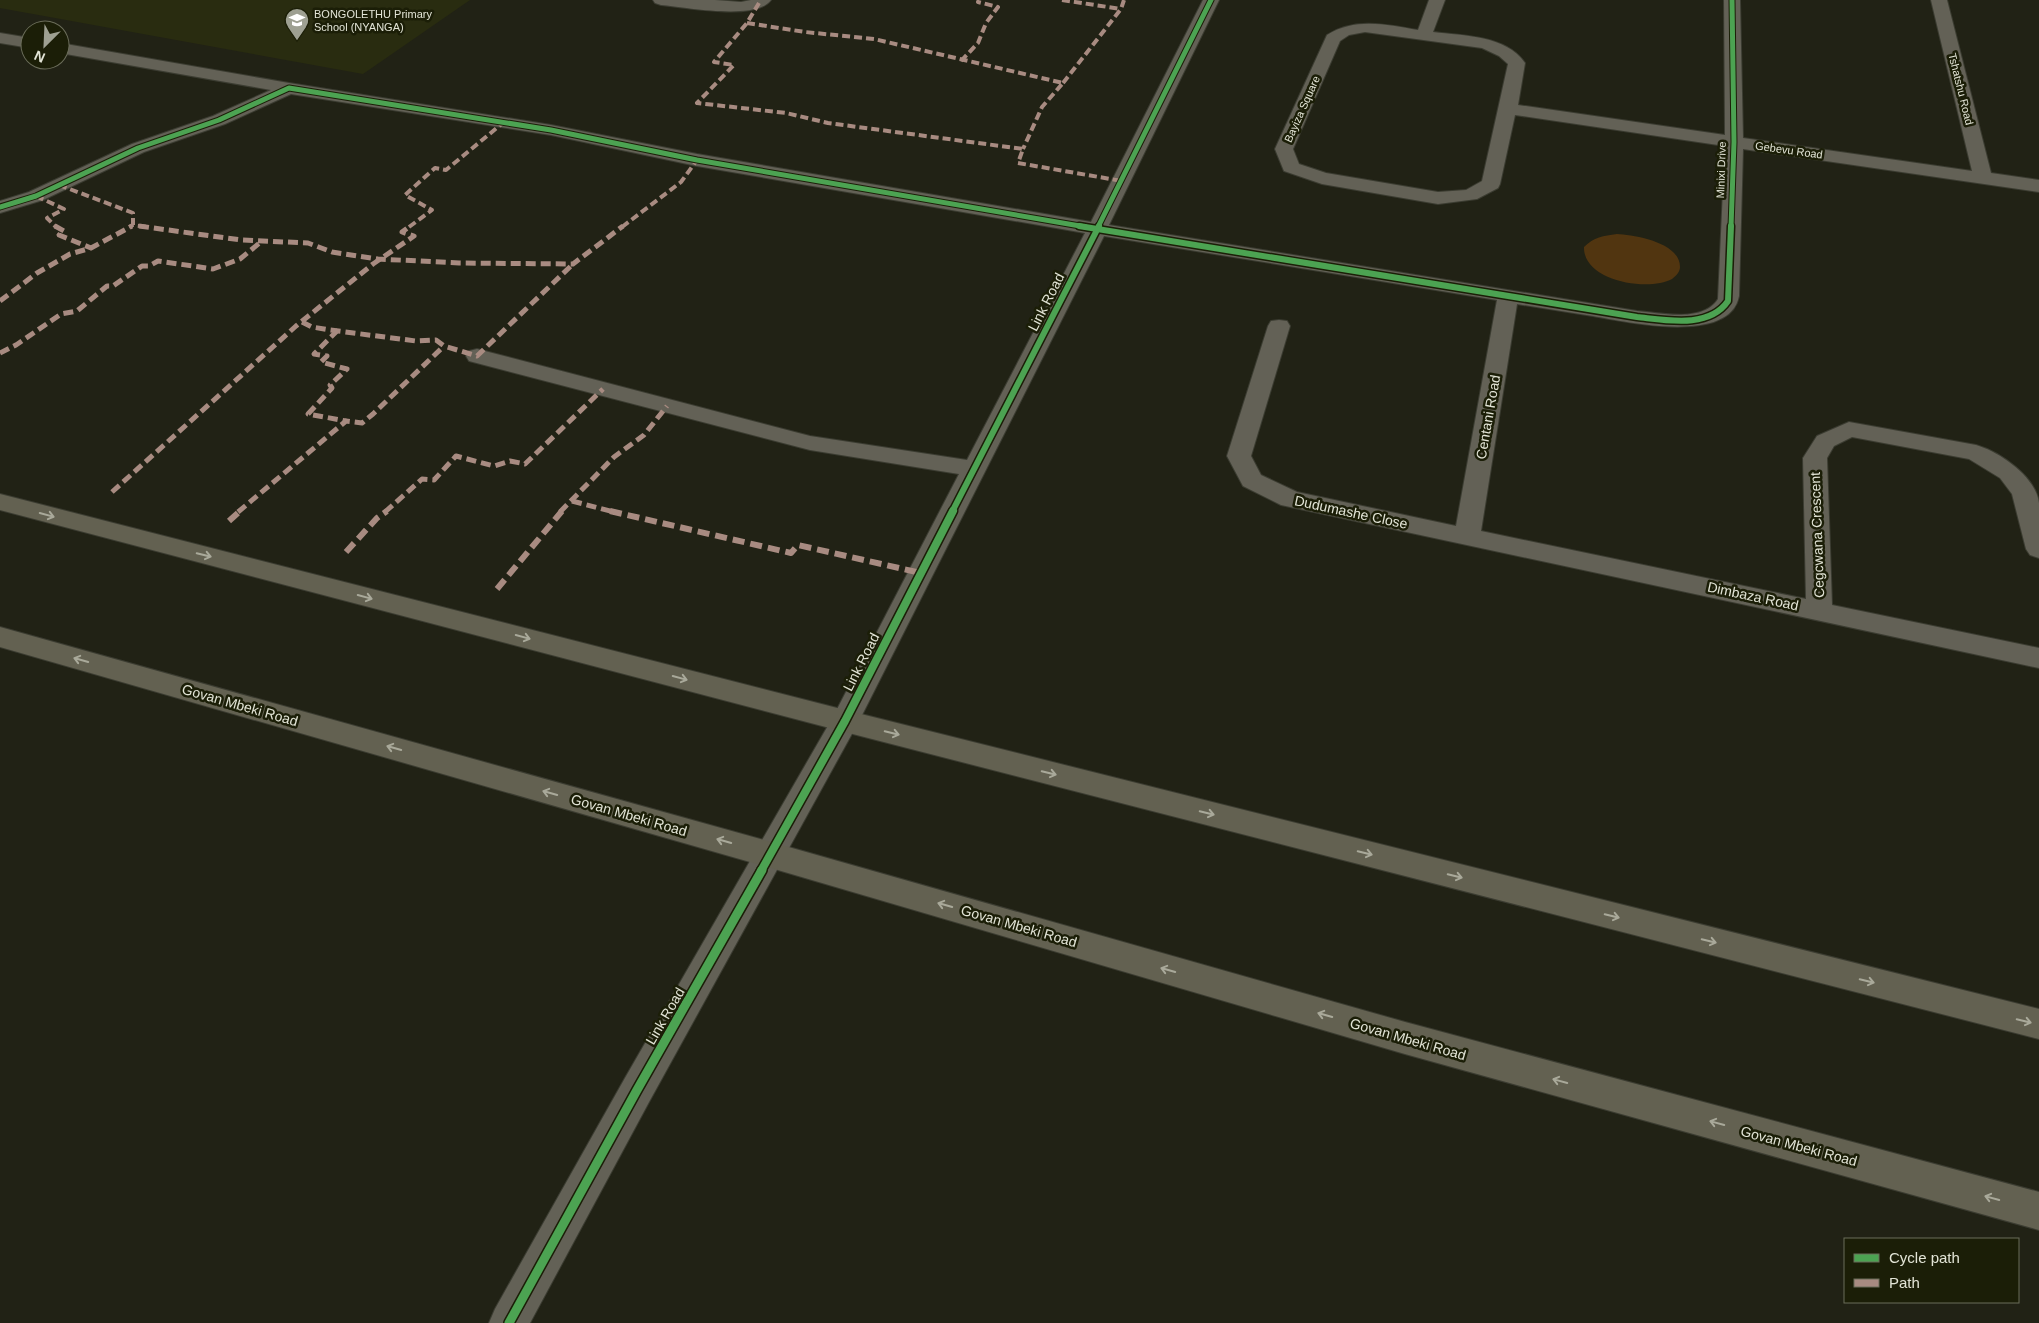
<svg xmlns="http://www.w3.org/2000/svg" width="2039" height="1323" viewBox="0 0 2039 1323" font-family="Arial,sans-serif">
	<rect width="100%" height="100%" fill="#212215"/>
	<polygon fill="#292c10" points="0,0 470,0 363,74 0,8"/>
	<path fill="#513510" d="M1617,234c17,1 63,8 63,33 0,5 -4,9 -8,12 -24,13 -89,2 -88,-32 10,-10 19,-11 33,-13z"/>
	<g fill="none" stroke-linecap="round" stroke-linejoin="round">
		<g stroke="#3b3c31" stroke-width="2">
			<g id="minor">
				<path d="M653,0h62l26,2 10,-2h20c-15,21 -86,7 -110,5l-6,-2z"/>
				<path d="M1203,0h16l-110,225 528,86c23,2 66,12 81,-12l7,-153 -210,-31 -15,69 -2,4 -21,11 -39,5 -116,-20 -38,-13 -9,-22 52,-114c29,-18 60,-10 91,-5l11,-30h16l-12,32c31,4 73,3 92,31l-7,42 207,30 -1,-135h16l3,138 229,33 -41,-171h16l44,173 48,7v12l-296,-43 -4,147c-9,49 -113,26 -146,20 -26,-4 -51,-8 -76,-12l-36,227 325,68 -3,-141 14,-22 32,-14 127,23c24,7 60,32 63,58 0,18 0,37 0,55l-9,-3 -4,-6 -14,-55 -12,-16 -31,-19 -117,-22 -18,9 -7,12 5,147 207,43v20l-758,-163 -38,-19 -16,-30 41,-130 3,-5 8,-1 8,1 3,5 -39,130 10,19 36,17 159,34 41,-226 -393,-64 -245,485 -210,381 -119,221h-41l6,-14 130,-231 208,-361 126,-243 -149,-24 -341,-89 -3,-5 3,-5 8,-2 333,87 157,24 118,-227 -388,-67 -146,-31 -260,-41 -66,30 -81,28 -101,48 -43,13v-12l29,-9 103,-48 81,-28 58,-26 -211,-37v-10l229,40 262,42 146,29 394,68zM1365,32l117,16 17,8 9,8 -26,117 -16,9 -28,2 -112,-19 -27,-9 -6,-15 47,-108 9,-6z"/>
				<polygon points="0,33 30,38 30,48 0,43"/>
			</g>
		</g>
		<g stroke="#3b3c31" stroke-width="2">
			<g id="major">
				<polygon points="0,494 845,710 2039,1009 2039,1039 845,732 0,510"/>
				<polygon points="0,627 771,842 1405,1022 2039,1192 2039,1230 1405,1054 771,868 0,647"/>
			</g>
		</g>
		<use href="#minor" fill="#636156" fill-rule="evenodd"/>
		<use href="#major" fill="#636151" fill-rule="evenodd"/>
		<g stroke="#a88b81" stroke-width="4" stroke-dasharray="8 4" stroke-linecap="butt">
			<polyline points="1062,0 1121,9"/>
			<polyline points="759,3 747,23 714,62 734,65 697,103 786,113 828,123 1023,149 1018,163 1122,181"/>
			<polyline points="747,23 805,32 874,39 1063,83 1042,107 1023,149"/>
			<polyline points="961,61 978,43 986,23 998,7 978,2 979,0"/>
			<polyline points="1063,83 1121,9 1124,0"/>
			<polyline points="59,185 133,213 133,225 148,227"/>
			<polyline points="36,196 64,209 47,218 56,227"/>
			<polyline points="129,227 133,225"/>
			<polyline points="409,227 432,210 405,195 435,168 446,170 504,122"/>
			<polyline points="622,227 681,182 697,160"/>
		</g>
		<g stroke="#a88b81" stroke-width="5" stroke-dasharray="10 5" stroke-linecap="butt">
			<polyline points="55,226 64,231 59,235 91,248"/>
			<polyline points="139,226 241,240 308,243 332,252 378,259 459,263 573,264 623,226"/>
			<polyline points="0,301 37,273 70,254 91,248 132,226"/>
			<polyline points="302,322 312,327 330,330 416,341 436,340 444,346 477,356 573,264"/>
			<polyline points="338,330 314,354 327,356 321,362 347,369 330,385 332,388 308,414 346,421"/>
			<polyline points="0,353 16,345 61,314 77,311 107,286 113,286 142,266 149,266 158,261 213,269 240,259 262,241"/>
			<polyline points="112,492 296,326 373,264 414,236 402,232 410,226"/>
			<polyline points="572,501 614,512"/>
			<polyline points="238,512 346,421 362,423 373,414 444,346"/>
			<polyline points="385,512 422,479 434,480 456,456 494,466 510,461 525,464 603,389"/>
			<polyline points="560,512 614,457 644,435 667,406"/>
		</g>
		<g stroke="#a88b81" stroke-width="6" stroke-dasharray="12 6" stroke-linecap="butt">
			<polyline points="610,511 791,553 798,545 921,573"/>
			<polyline points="229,521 240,511"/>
			<polyline points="346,552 377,518 387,511"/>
			<polyline points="497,589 562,511"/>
		</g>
		<g stroke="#1b1e07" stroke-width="7">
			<g id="cycleway-far3">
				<polyline points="0,207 36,196 138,148 219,120 289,88 551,130 697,160 1086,227"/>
				<polyline points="1098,227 1211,0"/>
				<polyline points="1731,227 1734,142 1732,0"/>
			</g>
		</g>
		<g stroke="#1b1e07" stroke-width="9">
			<g id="cycleway-far2">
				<path d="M1079,226l558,91c29,3 72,12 91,-16l3,-75"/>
				<polyline points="952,512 1099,226"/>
			</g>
		</g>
		<g stroke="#1b1e07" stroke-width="11">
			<polyline id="cycleway-far1" points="761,871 845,721 953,511"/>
		</g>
		<g stroke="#1b1e07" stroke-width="12">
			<polyline id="cycleway" points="509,1323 637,1090 762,870"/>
		</g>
		<use href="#cycleway-far3" stroke="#4ca352" stroke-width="5"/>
		<use href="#cycleway-far2" stroke="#4ca352" stroke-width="6"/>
		<use href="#cycleway-far1" stroke="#4ca352" stroke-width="8"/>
		<use href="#cycleway" stroke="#4ca352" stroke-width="9"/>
	</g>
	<defs><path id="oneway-shaft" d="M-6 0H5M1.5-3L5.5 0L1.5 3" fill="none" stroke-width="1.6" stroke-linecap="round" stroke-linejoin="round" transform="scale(1.25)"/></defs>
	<g stroke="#a9a99a">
		<use href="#oneway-shaft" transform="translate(47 515) rotate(15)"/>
		<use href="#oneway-shaft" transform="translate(204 555) rotate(14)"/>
		<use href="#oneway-shaft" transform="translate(365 597) rotate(15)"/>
		<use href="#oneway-shaft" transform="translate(523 637) rotate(15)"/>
		<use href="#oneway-shaft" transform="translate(81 660) rotate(-164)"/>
		<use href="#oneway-shaft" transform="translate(680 678) rotate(15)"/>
		<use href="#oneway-shaft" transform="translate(892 733) rotate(14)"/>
		<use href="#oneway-shaft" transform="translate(394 748) rotate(-164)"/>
		<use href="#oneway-shaft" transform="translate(1049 773) rotate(14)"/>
		<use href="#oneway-shaft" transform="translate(550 793) rotate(-164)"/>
		<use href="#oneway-shaft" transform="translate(1207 813) rotate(14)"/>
		<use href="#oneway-shaft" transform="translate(724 841) rotate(-164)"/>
		<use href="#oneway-shaft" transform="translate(1365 853) rotate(14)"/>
		<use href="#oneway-shaft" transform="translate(1455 876) rotate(14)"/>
		<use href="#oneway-shaft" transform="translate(945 905) rotate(-164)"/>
		<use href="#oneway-shaft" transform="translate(1612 916) rotate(14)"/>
		<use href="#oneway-shaft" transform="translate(1709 941) rotate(14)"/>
		<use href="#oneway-shaft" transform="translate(1168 970) rotate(-164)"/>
		<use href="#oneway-shaft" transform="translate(1867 981) rotate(14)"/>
		<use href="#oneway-shaft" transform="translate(1325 1015) rotate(-164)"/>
		<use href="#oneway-shaft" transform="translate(2024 1021) rotate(14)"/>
		<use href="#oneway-shaft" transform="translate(1560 1081) rotate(-165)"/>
		<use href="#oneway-shaft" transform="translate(1717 1123) rotate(-165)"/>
		<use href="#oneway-shaft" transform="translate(1992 1198) rotate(-165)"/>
	</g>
	<defs>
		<g id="school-pin" transform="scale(1.25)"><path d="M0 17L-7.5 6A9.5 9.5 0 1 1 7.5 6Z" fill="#9ea092" stroke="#1b1e07"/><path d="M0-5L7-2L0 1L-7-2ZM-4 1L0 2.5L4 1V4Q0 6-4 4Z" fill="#fff"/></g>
	</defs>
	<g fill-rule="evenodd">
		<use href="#school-pin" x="297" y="20"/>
	</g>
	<g text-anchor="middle" stroke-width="5" stroke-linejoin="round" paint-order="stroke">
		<g font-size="11" fill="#e2e4d6" stroke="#1b1e07" text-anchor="start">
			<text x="314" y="18">BONGOLETHU Primary<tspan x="314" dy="13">School (NYANGA)</tspan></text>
		</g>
		<g font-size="11" fill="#e2e4d6" stroke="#1b1e07">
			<text transform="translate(1961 89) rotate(76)" y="4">Tshatshu Road</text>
			<text transform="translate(1302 109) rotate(-66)" y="4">Bayiza Square</text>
			<text transform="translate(1789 150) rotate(8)" y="4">Gebevu Road</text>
			<text transform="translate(1721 170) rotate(-88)" y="4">Minixi Drive</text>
		</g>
		<g font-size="14" fill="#e2e4d6" stroke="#1b1e07">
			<text transform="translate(1046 302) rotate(-63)" y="5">Link Road</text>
			<text transform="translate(1488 417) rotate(-80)" y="5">Centani Road</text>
			<text transform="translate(1351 512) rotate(12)" y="5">Dudumashe Close</text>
			<text transform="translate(1817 535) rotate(-92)" y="5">Cegcwana Crescent</text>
			<text transform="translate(1753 596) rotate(12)" y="5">Dimbaza Road</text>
			<text transform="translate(861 662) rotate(-63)" y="5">Link Road</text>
			<text transform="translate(240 705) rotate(16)" y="5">Govan Mbeki Road</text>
			<text transform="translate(629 815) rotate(16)" y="5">Govan Mbeki Road</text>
			<text transform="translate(1019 926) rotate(16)" y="5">Govan Mbeki Road</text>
			<text transform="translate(665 1016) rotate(-60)" y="5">Link Road</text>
			<text transform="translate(1408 1039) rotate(16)" y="5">Govan Mbeki Road</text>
			<text transform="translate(1799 1146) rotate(15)" y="5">Govan Mbeki Road</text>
		</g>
	</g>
	<rect x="1844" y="1238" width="175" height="65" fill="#1b1e07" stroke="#6b6d5a"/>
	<rect x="1854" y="1254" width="25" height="8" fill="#4ca352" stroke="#6b6d5a"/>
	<text x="1889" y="1263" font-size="15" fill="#e2e4d6">Cycle path</text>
	<rect x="1854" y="1279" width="25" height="8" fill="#a88b81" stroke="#6b6d5a"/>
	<text x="1889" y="1288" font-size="15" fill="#e2e4d6">Path</text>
	<g transform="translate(45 45) rotate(204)"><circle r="24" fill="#1b1e07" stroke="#6b6d5a"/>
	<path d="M0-4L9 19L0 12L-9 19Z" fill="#9ea092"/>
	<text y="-8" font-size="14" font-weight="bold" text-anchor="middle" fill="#e2e4d6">N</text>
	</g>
</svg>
